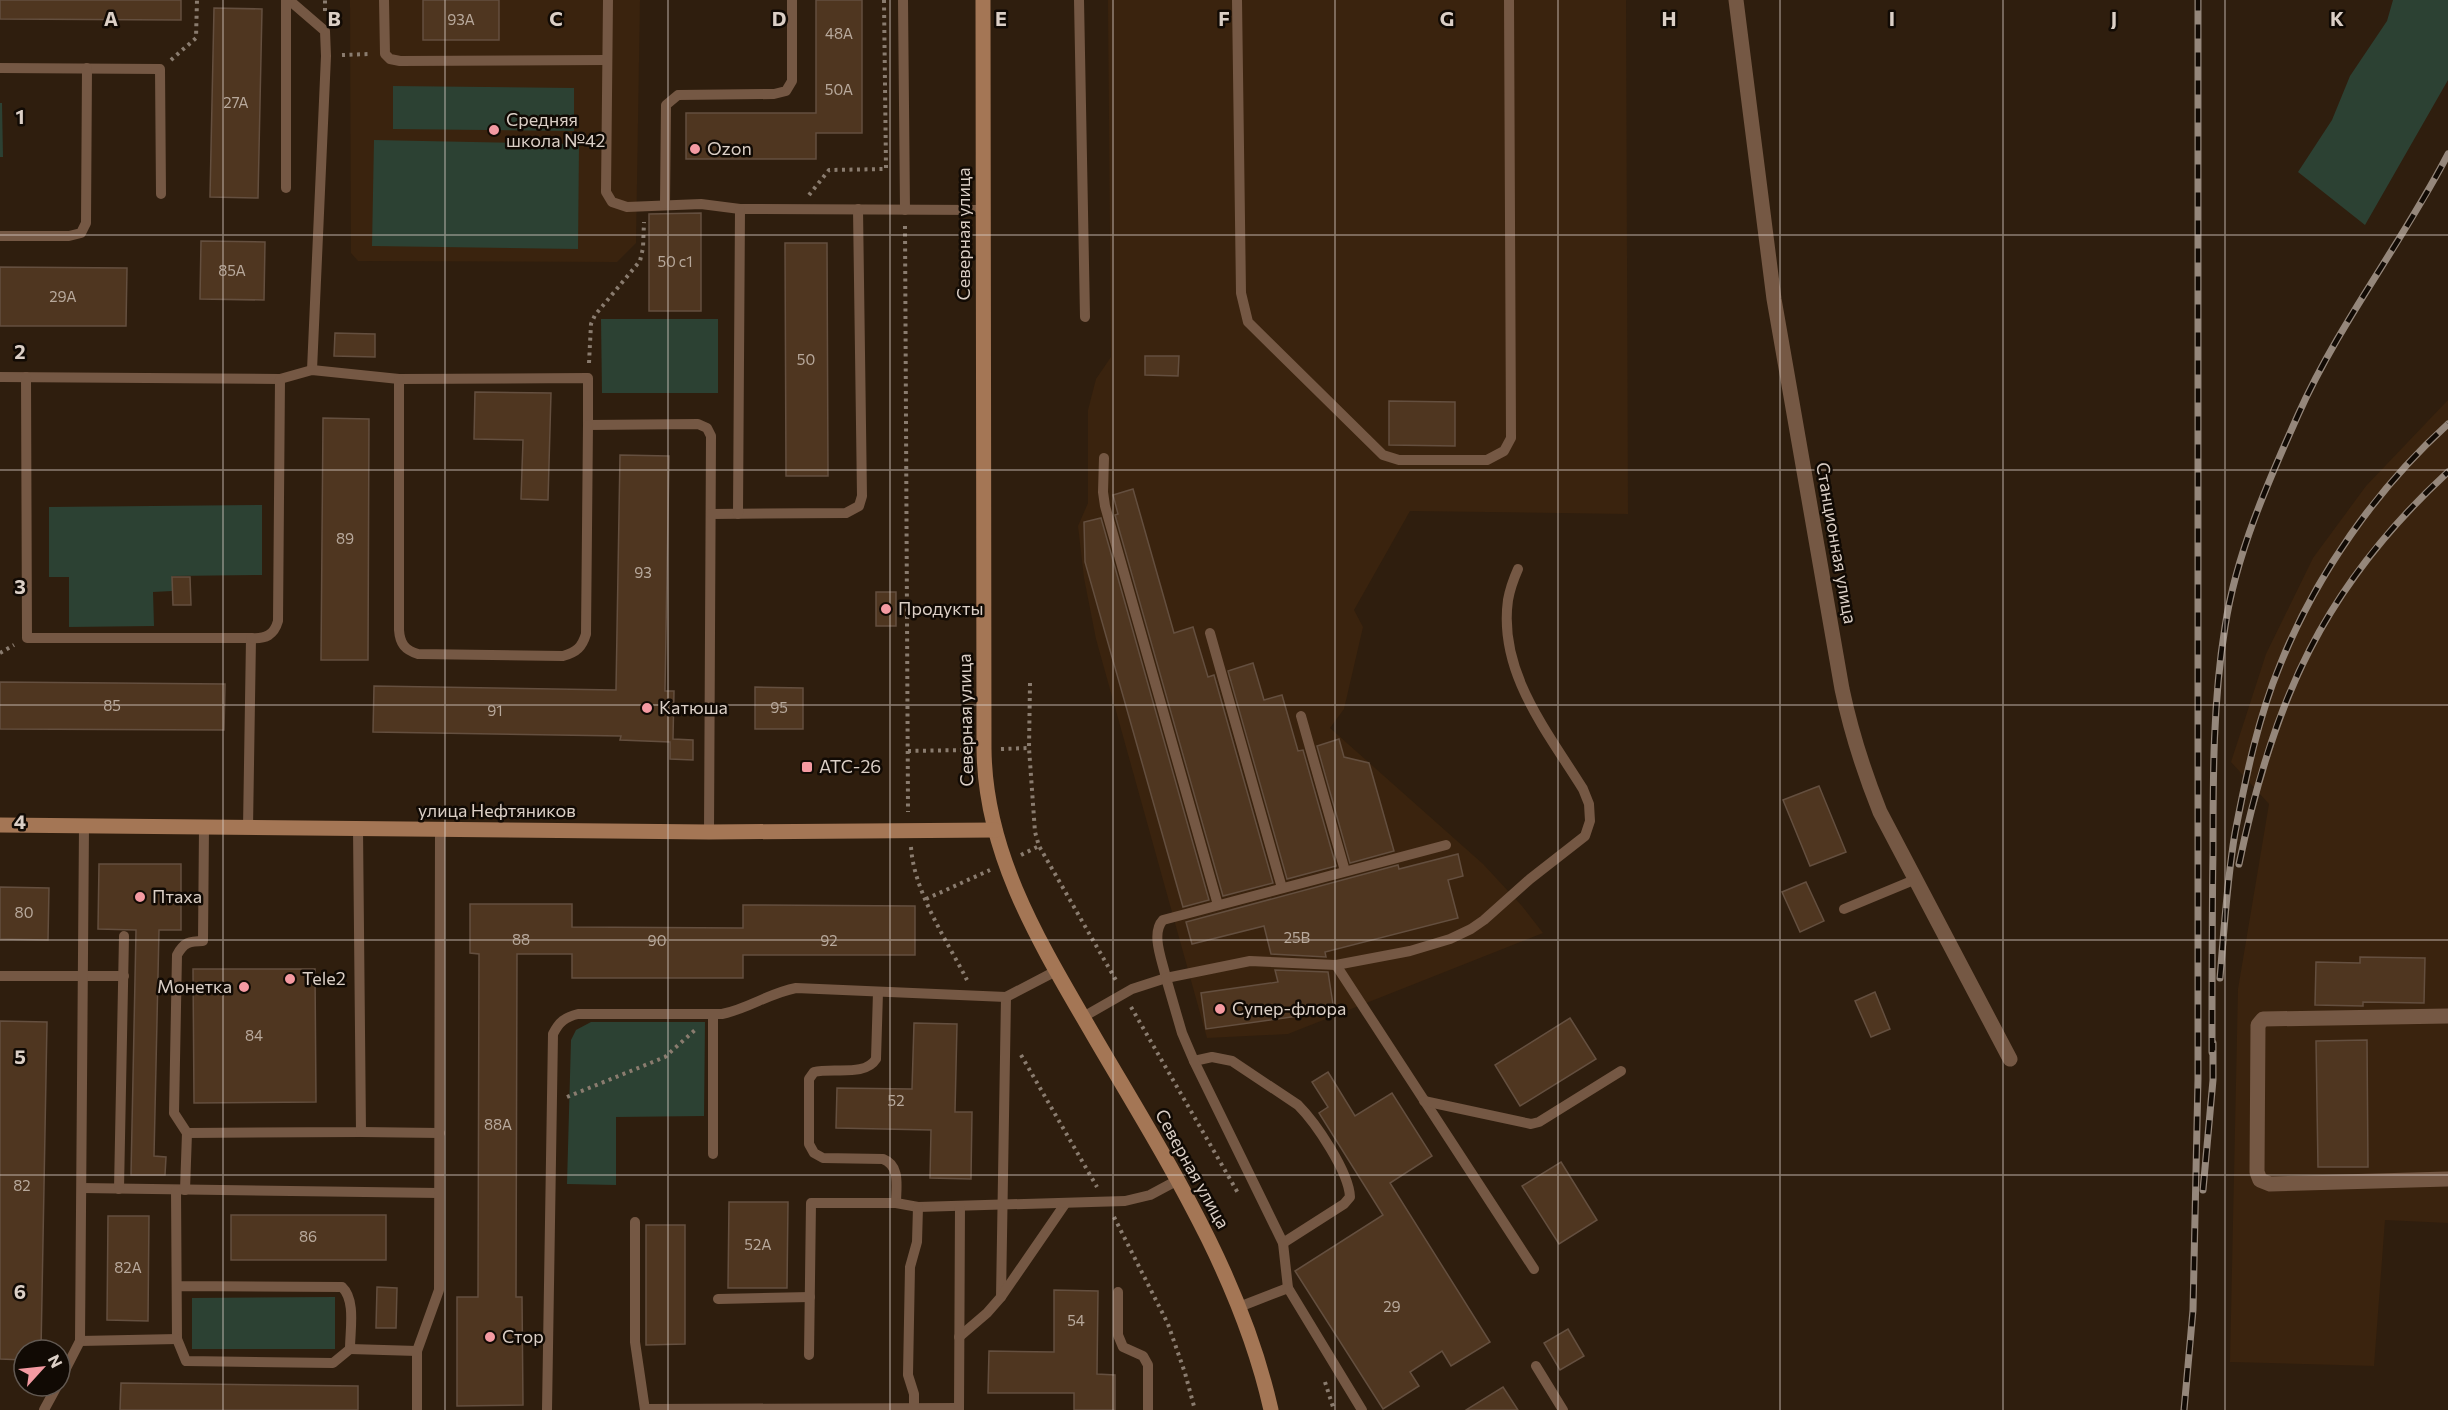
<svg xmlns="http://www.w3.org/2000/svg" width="2448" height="1410" viewBox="0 0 2448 1410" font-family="Commissioner,sans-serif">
	<rect width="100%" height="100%" fill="#2f1e0e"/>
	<g fill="#3a230e">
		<polygon points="350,0 640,0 636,243 617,262 358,261 351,253"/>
		<polygon points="1108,0 1626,0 1628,514 1410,511 1354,610 1363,627 1344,709 1330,728 1483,864 1522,906 1543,933 1288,1034 1207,1038 1096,639 1084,578 1078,526 1088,503 1088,410 1096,379 1111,357"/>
		<polygon points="2448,400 2448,1223 2385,1220 2374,1366 2230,1362 2238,989 2269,804 2231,762 2266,654 2313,558 2366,486"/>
	</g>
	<g fill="#2c4133">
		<polygon points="2393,0 2448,0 2448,80 2365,225 2298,172 2332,120 2350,76 2387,21"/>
		<polygon points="393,86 574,88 574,131 393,129"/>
		<polygon points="0,103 2,103 3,157 0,157"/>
		<polygon points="374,140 579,144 578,249 372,246"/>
		<polygon points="601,319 718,319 718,393 602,393"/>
		<polygon points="262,505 262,575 172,576 172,591 153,592 154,626 69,627 69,577 49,577 49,507"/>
		<polygon points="591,1022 705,1022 704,1116 616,1117 616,1185 567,1184 571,1040 576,1030"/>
		<polygon points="335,1297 335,1349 192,1349 192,1298"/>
	</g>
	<g fill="#4f3620" stroke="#644f3f" stroke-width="1.5">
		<polygon points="0,0 181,0 181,20 0,19"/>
		<rect x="423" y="0" width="76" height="40"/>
		<polygon points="816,0 862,0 862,133 816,133 816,159 686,159 686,113 816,113"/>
		<polygon points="214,8 262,9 258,198 210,197"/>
		<polygon points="701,213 701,311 649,311 649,214"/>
		<polygon points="201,241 265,242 264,300 200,299"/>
		<polygon points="785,243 827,243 828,476 786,476"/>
		<polygon points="0,267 127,268 126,326 0,326"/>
		<polygon points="335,333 375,334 375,357 334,356"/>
		<polygon points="1145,356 1179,356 1178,376 1145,375"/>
		<polygon points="475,392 551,393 548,500 521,499 523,440 474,439"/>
		<polygon points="1389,401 1455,402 1455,446 1389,445"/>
		<polygon points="323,418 369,419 368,660 321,660"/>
		<polygon points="620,455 669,456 665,691 674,691 673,739 693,740 693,760 670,759 670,742 620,740 621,736 373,732 374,686 616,690"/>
		<polygon points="1133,489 1174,633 1193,627 1208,677 1214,675 1273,883 1223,896 1115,515 1118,514 1113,495"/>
		<polygon points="1101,518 1209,900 1183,907 1085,562 1084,522"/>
		<polygon points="172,577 190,577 191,605 173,605"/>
		<rect x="876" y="592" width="20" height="34"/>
		<polygon points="1253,663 1264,700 1282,695 1298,751 1303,750 1336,866 1287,879 1228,671"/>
		<polygon points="0,682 225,684 224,730 0,729"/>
		<polygon points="755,687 803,688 803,729 755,729"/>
		<polygon points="1339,739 1344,757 1369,763 1394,851 1350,863 1317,746"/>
		<polygon points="1819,786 1846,852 1810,866 1783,800"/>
		<polygon points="1458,854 1463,876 1448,880 1458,918 1325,952 1326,957 1271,954 1264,926 1192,944 1186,922 1398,865 1399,869"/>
		<polygon points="99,864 181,864 181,930 159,930 154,1156 166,1157 165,1175 131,1175 136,930 98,929"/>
		<polygon points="1806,882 1824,921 1800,932 1782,892"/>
		<polygon points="0,887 49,888 48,940 0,939"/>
		<polygon points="470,904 572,904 572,927 743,928 743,905 915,906 915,955 743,955 743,978 572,978 572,954 517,954 516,1297 522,1297 523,1405 457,1406 457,1297 478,1297 479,954 470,953"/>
		<polygon points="2360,957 2425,958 2424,1003 2363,1002 2363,1006 2315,1005 2316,962 2360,963"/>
		<polygon points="193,969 315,969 316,1102 194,1103"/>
		<polygon points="1275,970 1328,972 1334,1011 1206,1029 1201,993 1278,982"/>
		<polygon points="1875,992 1890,1029 1871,1037 1855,1001"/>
		<polygon points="1570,1018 1596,1059 1520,1106 1495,1065"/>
		<polygon points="0,1021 47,1022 41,1350 24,1350 24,1360 0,1359"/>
		<polygon points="914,1023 957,1024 955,1112 972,1112 971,1179 930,1178 931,1130 836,1128 837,1088 912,1089"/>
		<polygon points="2367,1040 2368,1167 2318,1167 2316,1041"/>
		<polygon points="1328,1072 1355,1116 1392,1093 1432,1156 1390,1183 1490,1342 1451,1366 1442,1351 1410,1372 1419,1386 1383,1409 1295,1271 1383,1215 1319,1113 1328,1107 1312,1082"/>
		<polygon points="1561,1162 1597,1220 1559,1244 1522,1186"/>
		<polygon points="729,1202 788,1202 787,1288 728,1288"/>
		<rect x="231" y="1215" width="155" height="45"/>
		<polygon points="108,1216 149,1216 148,1321 107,1320"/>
		<polygon points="646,1225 685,1225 685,1344 646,1345"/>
		<polygon points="377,1287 397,1288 396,1328 376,1328"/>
		<polygon points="1054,1290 1098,1291 1097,1374 1115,1375 1115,1410 1074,1410 1074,1393 988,1393 989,1351 1054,1352"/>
		<polygon points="1568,1329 1584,1356 1560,1370 1544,1343"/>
		<polygon points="121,1383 358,1386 358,1410 120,1410"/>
		<polygon points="1503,1387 1518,1410 1466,1410"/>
	</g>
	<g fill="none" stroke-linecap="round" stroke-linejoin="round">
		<g stroke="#8a7c6f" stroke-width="4" stroke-dasharray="3 4.5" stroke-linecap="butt">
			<polyline points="325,11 325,0"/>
			<polyline points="342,55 370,54"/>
			<polyline points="171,60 196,38 197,0"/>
			<polyline points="809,195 829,170 886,169 884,0"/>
			<polyline points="905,226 908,812"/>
			<polyline points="589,363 591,324 595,315 640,261 643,248 644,222"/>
			<polyline points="0,653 14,645"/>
			<polyline points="1030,683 1029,748 1035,832 1039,846 1117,982"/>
			<polyline points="1001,749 1029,748"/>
			<polyline points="908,751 967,750"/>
			<path d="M911,847c3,45 35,92 56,133"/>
			<polyline points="1021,855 1039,846"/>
			<polyline points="926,899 990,870"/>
			<polyline points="1131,1007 1238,1193"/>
			<polyline points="1021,1055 1097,1187"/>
			<polyline points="567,1097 665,1057 695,1030"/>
			<polyline points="1114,1217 1168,1324 1185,1373 1195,1410"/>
			<polyline points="1325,1382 1334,1410"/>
		</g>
		<g stroke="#755844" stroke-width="10">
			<polyline points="289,0 325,31 326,56 312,370"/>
			<polyline points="384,0 385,54 390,59 400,61 607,60"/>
			<polyline points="608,0 606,192 612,202 627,207 701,204 740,209 983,210"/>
			<polyline points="903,0 905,210"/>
			<polyline points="1079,0 1085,317"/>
			<polyline points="1237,0 1241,293 1248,322 1383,455 1399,460 1487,460 1504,451 1511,438 1509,0"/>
			<polyline points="0,68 160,69 161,194"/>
			<polyline points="286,188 286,0"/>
			<polyline points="665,204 666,105 678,95 774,94 786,91 792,81 792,0"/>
			<polyline points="0,236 69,236 81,233 86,223 87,68"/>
			<polyline points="0,377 280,379 312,370 399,379 588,378 588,425 698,424 707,428 711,436 709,832"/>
			<polyline points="26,377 27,638 251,638 248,828"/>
			<path d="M399,379v251c1,14 6,20 19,24l145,2c14,-4 19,-9 23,-22l2,-209"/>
			<polyline points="1104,458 1103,492 1105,506 1218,905"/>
			<polyline points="711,514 846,513 859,506 862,496 858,209"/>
			<polyline points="738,514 740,209"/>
			<polyline points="1210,633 1282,888"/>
			<path d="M251,638c15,1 23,-3 27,-17l2,-242"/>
			<polyline points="1301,716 1345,871"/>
			<path d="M204,827l-1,114c-13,0 -19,1 -26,14l-3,158 13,20 174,-1 -3,-303"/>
			<polyline points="1844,909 1914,880"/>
			<polyline points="1336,965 1534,1269"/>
			<polyline points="0,976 124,976"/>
			<path d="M878,992l-2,67c-11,18 -43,8 -62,13l-5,7v65l5,9 9,5 60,1c18,7 13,28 13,44"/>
			<path d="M1083,1017l49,-28 34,-11c-3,-16 -16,-44 -3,-58l283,-75"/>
			<path d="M1194,1061l18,-4 20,4 66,44c18,18 51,67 52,92l-6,7 -61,39"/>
			<polyline points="1424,1101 1531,1124 1539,1122 1621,1071"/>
			<polyline points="361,1132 440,1133"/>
			<polyline points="713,1154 713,1014"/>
			<polyline points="82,1188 439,1193"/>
			<polyline points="119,1189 124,936"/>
			<path d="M176,1190l1,149 9,22 147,2 17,-14c0,-19 6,-49 -8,-62l-165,-1"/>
			<polyline points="185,1190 187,1133"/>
			<polyline points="635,1222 635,1342 645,1410"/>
			<polyline points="1118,1292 1118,1335 1123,1347 1143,1356 1148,1365 1148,1410"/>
			<polyline points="1001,1297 1006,997"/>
			<polyline points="718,1299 810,1297"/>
			<polyline points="1239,1307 1288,1288"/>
			<polyline points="959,1337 987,1313 1001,1297 1065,1204"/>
			<polyline points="80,1341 177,1339"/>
			<polyline points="350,1349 417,1351"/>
			<polyline points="809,1355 811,1203 896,1203 918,1207 1125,1201 1150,1195 1178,1180"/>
			<polyline points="1536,1366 1563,1410"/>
			<polyline points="60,1380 80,1341 84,826"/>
			<polyline points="645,1409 959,1408"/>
			<polyline points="914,1409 914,1394 908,1375 910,1267 917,1242 918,1207"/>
			<polyline points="44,1410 57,1386"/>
			<polyline points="417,1410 417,1351 439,1290 440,830"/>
			<path d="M547,1410l6,-376c6,-12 12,-17 25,-20h144c26,-5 47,-21 74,-26l210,9 50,-26"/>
			<polyline points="959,1410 960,1206"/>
			<path d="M1362,1410l-74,-122 -5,-45 -89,-182 -12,-28 -16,-55 84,-17 86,4 74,-14 40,-12 21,-10 13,-9 46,-41 55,-43 5,-15 -1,-17 -6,-15c-36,-58 -85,-117 -75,-189 2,-11 6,-22 10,-31"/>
		</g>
		<g stroke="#755844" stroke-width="15">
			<path d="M1736,0l38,299 68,390c9,43 22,83 38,123l130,247"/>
			<polyline points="2448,1016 2263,1019 2258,1025 2257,1172 2260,1180 2270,1184 2448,1179"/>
		</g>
		<g stroke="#a47655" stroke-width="15">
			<path d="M983,0l1,749c1,108 59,199 111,289 69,118 146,237 176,372"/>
			<polyline points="0,825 709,832 995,830"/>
		</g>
		<g stroke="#95877b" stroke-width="7">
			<g id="rail">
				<path d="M2239,864c34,-163 85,-278 209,-392"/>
				<path d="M2220,978c4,-48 7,-98 15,-145 11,-57 23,-115 45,-168 36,-90 96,-176 168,-241"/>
				<path d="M2212,1052c0,-67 0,-134 1,-201 0,-75 0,-150 12,-224 11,-73 43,-145 73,-212 41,-92 104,-172 150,-261"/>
				<polyline points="2203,1190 2213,1080 2213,1043"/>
				<polyline points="2184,1410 2193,1310 2198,1079 2198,0"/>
			</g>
		</g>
		<use href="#rail" stroke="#110a04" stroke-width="4.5" stroke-dasharray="14" stroke-linecap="butt"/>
	</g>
	<path fill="none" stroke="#dbcfc6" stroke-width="1.5" stroke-opacity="0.55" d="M223,0v1410M445,0v1410M668,0v1410M890,0v1410M1113,0v1410M1335,0v1410M1558,0v1410M1780,0v1410M2003,0v1410M2225,0v1410M0,235h2448M0,470h2448M0,705h2448M0,940h2448M0,1175h2448"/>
	<g fill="#f49aa2" stroke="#110a04" stroke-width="2">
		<circle cx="494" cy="130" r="6"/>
		<circle cx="695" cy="149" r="6"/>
		<circle cx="886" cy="609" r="6"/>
		<circle cx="647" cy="708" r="6"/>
		<rect x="801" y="761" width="12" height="12" rx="3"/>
		<circle cx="140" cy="897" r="6"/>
		<circle cx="290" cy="979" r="6"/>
		<circle cx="244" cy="987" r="6"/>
		<circle cx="1220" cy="1009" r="6"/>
		<circle cx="490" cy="1337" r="6"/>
	</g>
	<g text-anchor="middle" stroke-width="5" stroke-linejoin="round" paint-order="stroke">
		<g font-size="15" fill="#b8a99c">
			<text x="461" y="25">93А</text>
			<text x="839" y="39">48А</text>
			<text x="839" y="95">50А</text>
			<text x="236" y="108">27А</text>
			<text x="675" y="267">50 с1</text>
			<text x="232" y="276">85А</text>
			<text x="63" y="302">29А</text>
			<text x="806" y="365">50</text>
			<text x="345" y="544">89</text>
			<text x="643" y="578">93</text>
			<text x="112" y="711">85</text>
			<text x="779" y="713">95</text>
			<text x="495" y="716">91</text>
			<text x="24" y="918">80</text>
			<text x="1297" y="943">25В</text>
			<text x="521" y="945">88</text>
			<text x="657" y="946">90</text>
			<text x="829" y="946">92</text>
			<text x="254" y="1041">84</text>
			<text x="896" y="1106">52</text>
			<text x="498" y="1130">88А</text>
			<text x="22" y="1191">82</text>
			<text x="308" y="1242">86</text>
			<text x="758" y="1250">52А</text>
			<text x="128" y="1273">82А</text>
			<text x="1392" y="1312">29</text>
			<text x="1076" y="1326">54</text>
		</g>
		<g font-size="18" fill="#dbcfc6" stroke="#110a04" text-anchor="start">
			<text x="506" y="126">Средняя<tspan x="506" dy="21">школа №42</tspan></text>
			<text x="707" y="155">Ozon</text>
			<text x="898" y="615">Продукты</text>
			<text x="659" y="714">Катюша</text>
			<text x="819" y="773">АТС-26</text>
			<text x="152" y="903">Птаха</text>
			<text x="302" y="985">Tele2</text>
			<text x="232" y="993" text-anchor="end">Монетка</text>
			<text x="1232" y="1015">Супер-флора</text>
			<text x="502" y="1343">Стор</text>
		</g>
		<g font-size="18" fill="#dbcfc6" stroke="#110a04">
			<text transform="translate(964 234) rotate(-90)" y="6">Северная улица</text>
			<text transform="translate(1836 543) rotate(80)" y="6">Станционная улица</text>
			<text transform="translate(966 720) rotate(-91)" y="6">Северная улица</text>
			<text x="497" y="817">улица Нефтяников</text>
			<text transform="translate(1192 1169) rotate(61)" y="6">Северная улица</text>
		</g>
	</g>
	<g font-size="20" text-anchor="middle" font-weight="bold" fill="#dbcfc6" stroke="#110a04" stroke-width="5" stroke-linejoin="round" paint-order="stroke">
		<text x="111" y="26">A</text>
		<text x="334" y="26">B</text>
		<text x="556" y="26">C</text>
		<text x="779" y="26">D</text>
		<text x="1001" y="26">E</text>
		<text x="1224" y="26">F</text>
		<text x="1447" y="26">G</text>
		<text x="1669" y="26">H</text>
		<text x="1892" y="26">I</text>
		<text x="2114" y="26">J</text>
		<text x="2337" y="26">K</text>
		<text x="20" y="124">1</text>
		<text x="20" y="359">2</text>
		<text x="20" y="594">3</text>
		<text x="20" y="829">4</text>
		<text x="20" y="1064">5</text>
		<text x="20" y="1299">6</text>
	</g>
	<g transform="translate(42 1368) rotate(63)"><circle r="28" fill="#110a04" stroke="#625952" stroke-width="1.5"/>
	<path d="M0-4.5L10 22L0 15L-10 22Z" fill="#f49aa2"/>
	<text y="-9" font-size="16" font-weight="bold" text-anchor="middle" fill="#dbcfc6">N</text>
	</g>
</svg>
